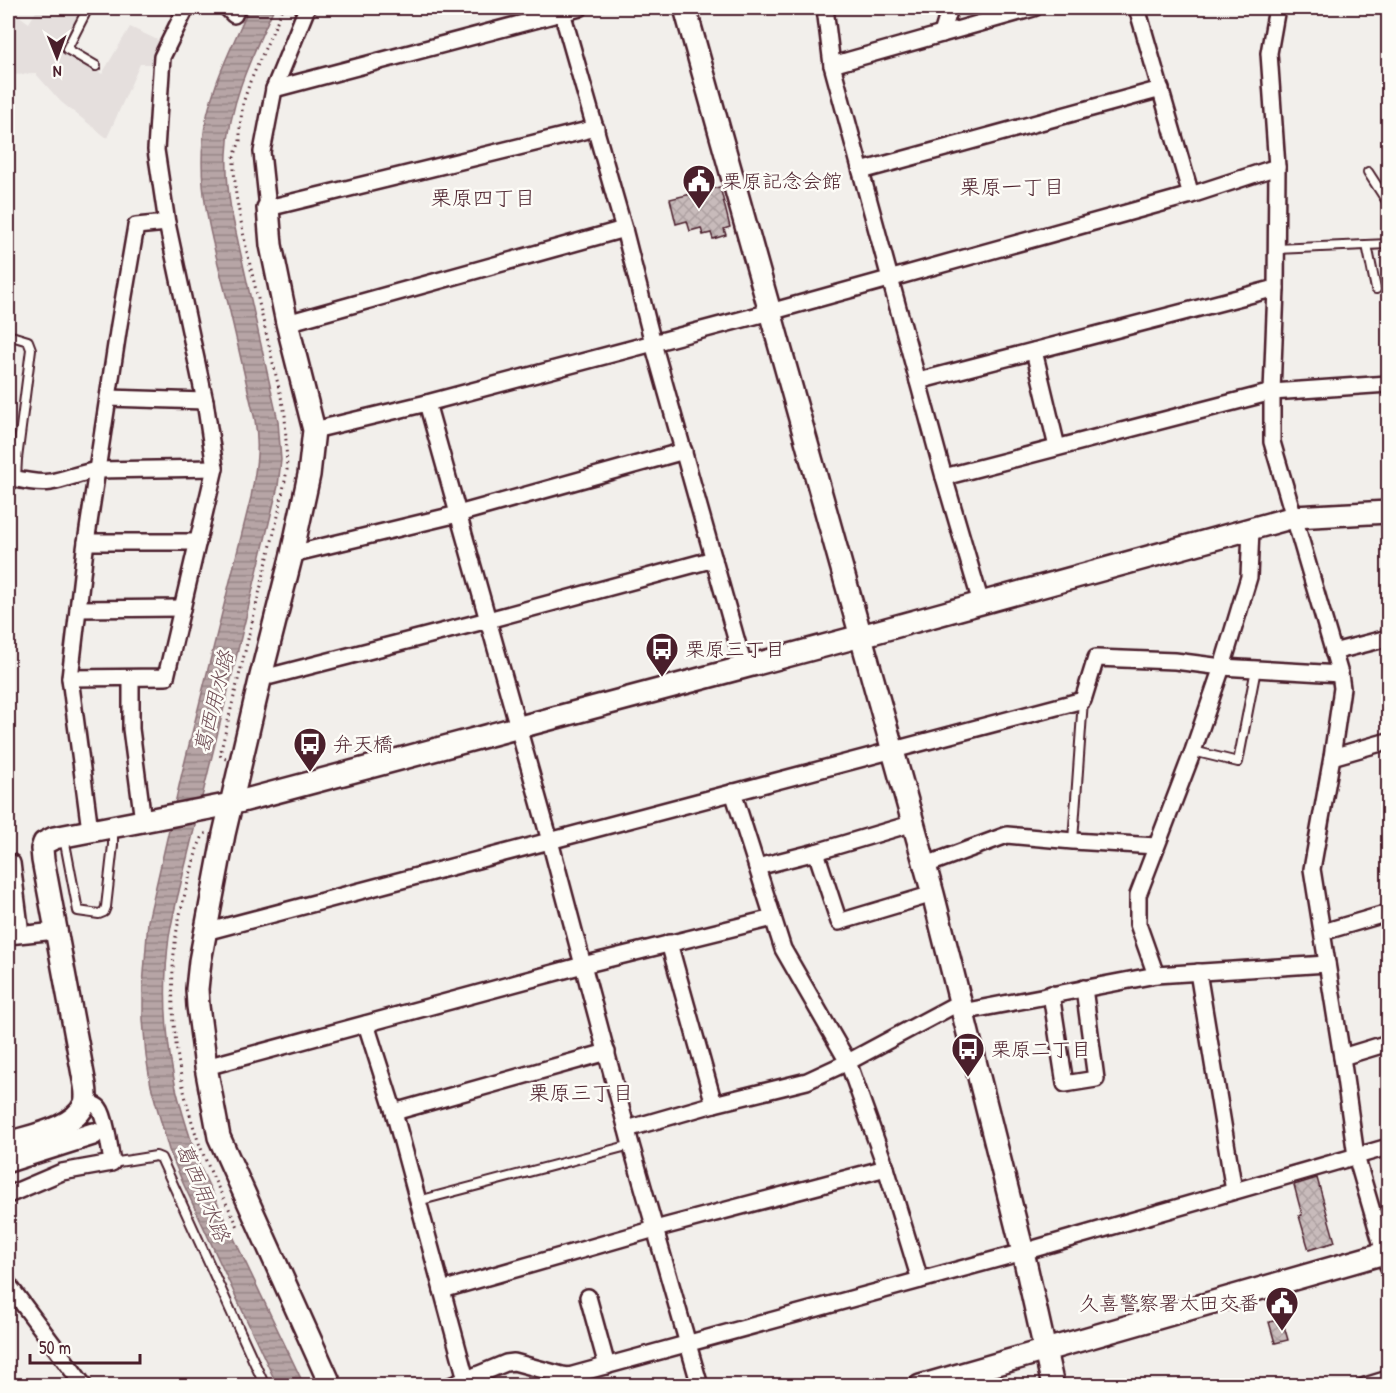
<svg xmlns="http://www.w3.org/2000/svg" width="1396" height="1393" viewBox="0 0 1396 1393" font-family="'Patrick Hand','Klee One',sans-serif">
	<defs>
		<pattern id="water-rules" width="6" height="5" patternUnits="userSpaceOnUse" patternTransform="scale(1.5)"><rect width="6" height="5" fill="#b7a5a6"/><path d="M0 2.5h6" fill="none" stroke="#978687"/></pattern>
		<pattern id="building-cross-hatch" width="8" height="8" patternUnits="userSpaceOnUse" patternTransform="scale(1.5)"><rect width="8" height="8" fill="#c8bbbb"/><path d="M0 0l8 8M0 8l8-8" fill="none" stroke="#ada0a1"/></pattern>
	</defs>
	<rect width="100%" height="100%" fill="#f2efeb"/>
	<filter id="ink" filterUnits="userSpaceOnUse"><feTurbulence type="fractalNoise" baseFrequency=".0167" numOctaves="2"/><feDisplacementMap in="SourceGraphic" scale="12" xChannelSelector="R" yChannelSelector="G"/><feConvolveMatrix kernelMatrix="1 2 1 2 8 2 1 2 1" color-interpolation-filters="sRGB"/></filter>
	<g filter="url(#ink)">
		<polygon fill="#e5dfdd" points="8,8 29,23 38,8 84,8 61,46 102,74 130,27 164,43 157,64 140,64 107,138 61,102 36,74 8,75"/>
		<path fill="url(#water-rules)" stroke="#8b6f75" stroke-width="1.5" d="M249,8h25c-21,46 -45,93 -47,146 -1,19 1,37 4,56l47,211 3,39 -3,26 -98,401c-4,16 -8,33 -11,50 -6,46 -4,96 5,142 6,30 16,59 26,88l104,218h-27l-94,-202 -14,-33 -18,-64 -5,-30 -3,-37v-33l5,-65 34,-148 69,-276c5,-28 9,-49 4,-77 -10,-42 -19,-84 -29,-125 -13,-51 -28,-101 -23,-154 4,-47 27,-90 46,-133z"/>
		<g fill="url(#building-cross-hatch)" stroke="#4a1f2b" stroke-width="1.5">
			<polygon points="720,187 730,227 724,229 726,235 713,239 711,233 703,235 701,228 690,231 687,221 676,224 670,199"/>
			<polygon points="1317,1178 1335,1242 1309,1250 1299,1216 1302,1215 1294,1185"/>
			<polygon points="1282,1319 1288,1340 1275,1343 1269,1322"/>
		</g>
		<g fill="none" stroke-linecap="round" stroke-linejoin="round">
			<g stroke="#4a1f2b" stroke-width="12">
				<g id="lane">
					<polyline points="88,8 67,49 96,66"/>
					<polyline points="1368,172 1388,203"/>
					<polyline points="1367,245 1376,289"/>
					<polyline points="1276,249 1388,244"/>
					<polyline points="8,335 28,341 31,349 17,459 16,478"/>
					<polyline points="1193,751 1238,762 1256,669"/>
					<polyline points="64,838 78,911 99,914 104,912 106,907 113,845 113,828"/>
					<polyline points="1073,841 1083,700"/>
					<polyline points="112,1163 156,1156 161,1158 265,1386"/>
					<polyline points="418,1201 631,1145"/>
				</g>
			</g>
			<g stroke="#4a1f2b" stroke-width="20">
				<g id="street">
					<polyline points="227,8 234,15 237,8"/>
					<polyline points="307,8 274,89 262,152 268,208 596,128"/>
					<polyline points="563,8 562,12 624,229 653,343 744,667"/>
					<polyline points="825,8 832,65 944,477 981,603"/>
					<polyline points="1137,8 1191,195"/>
					<polyline points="1277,8 1269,53 1277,167 1276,288 1272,392 1272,442 1340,674 1342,688 1332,757 1312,869 1342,1057 1356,1156 1388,1266"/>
					<polyline points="942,34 950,8"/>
					<polyline points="832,65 1034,8"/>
					<polyline points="274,89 580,8"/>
					<polyline points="861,171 1161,89"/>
					<polyline points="287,323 624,229"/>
					<polyline points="1034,351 1057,447"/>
					<polyline points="918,381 1276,288"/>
					<polyline points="108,398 205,401"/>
					<polyline points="427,403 550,841 631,1145 700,1386"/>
					<polyline points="314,430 427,403 770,312 1191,195 1277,167"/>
					<path d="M8,477c13,3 29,7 43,5 15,-3 30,-9 46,-12l118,-2"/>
					<polyline points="944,477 1272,392 1388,384"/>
					<polyline points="86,542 198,542"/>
					<polyline points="292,554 458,514 684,451"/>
					<polyline points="78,609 182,608"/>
					<polyline points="1333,652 1388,638"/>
					<polyline points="261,676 271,676 488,620 714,559"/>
					<polyline points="70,678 166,677 215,468 205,401 167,223 156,150 162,57 186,8"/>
					<polyline points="131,678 131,729 143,821"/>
					<polyline points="1332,757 1388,741"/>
					<polyline points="733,792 783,949 848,1062 886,1168 920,1280"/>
					<polyline points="90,830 70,678 85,549 119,325 136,226 167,223"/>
					<polyline points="816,852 839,922 933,894"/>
					<polyline points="8,863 12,863 21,934"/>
					<polyline points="926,865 1007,835 1073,841 1156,846"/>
					<polyline points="757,867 816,852 914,823"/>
					<polyline points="205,932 1083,700 1096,658 1175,661 1222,667 1340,674"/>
					<polyline points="1323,932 1388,913"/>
					<polyline points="8,936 56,931"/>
					<polyline points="669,943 714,1104"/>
					<polyline points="1198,972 1234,1191"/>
					<polyline points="1156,975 1138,924 1138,895 1193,751 1222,667 1249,577 1251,529"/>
					<polyline points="1051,994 1065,1084 1096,1079 1084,988"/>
					<polyline points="962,1012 1156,975 1327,964"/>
					<polyline points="366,1024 394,1112 466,1379"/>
					<polyline points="1342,1057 1388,1043"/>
					<polyline points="206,1067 583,965 773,918"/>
					<polyline points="394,1112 607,1052"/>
					<polyline points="627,1129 714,1104 807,1081 848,1062 960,1002"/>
					<path d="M8,1195l54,-23 50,-9c-2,-13 -6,-46 -13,-55 -3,-4 -9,-4 -13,-6"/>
					<polyline points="8,1284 84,1386"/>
					<polyline points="442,1290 655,1229 886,1168"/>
					<polyline points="588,1297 607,1366"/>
					<polyline points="450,1386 506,1363 514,1362 562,1375 569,1376 576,1374 1023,1252 1388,1147"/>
					<polyline points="1365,1386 1388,1379"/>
				</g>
			</g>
			<g stroke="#4a1f2b" stroke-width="26">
				<g id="secondary">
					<polyline points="685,8 933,894 1023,1252 1053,1386"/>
					<polyline points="268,208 271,245 287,323 314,430 309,475 292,554 261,676 224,834 200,961 197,989 198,1006 206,1067 219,1137 331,1386"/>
					<path d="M8,1143c22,-7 68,-15 77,-40 2,-6 1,-12 0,-18l-42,-225 -1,-11 2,-6 10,-5 177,-34 630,-168 433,-119 94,-5"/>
					<polyline points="8,1161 93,1134"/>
					<polyline points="920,1386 1388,1252"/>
				</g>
			</g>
			<g stroke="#4a1f2b" stroke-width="3" stroke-dasharray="1.5 4.5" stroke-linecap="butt">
				<polyline points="226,759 221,757 220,754 278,516 287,470 285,414 247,252 236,196 234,170 234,157 240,141 240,127 243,103 250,82 283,8"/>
				<path d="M206,833l-4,5 -5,11c-8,31 -18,62 -22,94 -8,70 4,156 32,220 9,23 22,44 32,66"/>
			</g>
			<use href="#lane" stroke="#fdfcf7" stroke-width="8"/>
			<use href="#street" stroke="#fdfcf7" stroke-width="15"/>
			<use href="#secondary" stroke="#fdfcf7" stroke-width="21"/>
		</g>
	</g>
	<defs>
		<g id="civic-pin" transform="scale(1.725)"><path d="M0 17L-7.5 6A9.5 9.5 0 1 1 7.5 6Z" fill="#4a1f2b" stroke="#fdfcf7"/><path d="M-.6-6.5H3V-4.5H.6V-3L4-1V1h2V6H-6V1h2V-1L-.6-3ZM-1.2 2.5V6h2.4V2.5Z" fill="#fff"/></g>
		<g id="bus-pin" transform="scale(1.725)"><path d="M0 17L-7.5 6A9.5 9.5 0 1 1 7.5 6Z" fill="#4a1f2b" stroke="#fdfcf7"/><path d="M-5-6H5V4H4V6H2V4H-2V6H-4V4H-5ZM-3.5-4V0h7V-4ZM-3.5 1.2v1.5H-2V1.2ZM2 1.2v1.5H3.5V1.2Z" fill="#fff"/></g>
	</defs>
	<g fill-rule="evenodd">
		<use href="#civic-pin" x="699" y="181"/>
		<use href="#bus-pin" x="662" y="649"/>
		<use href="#bus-pin" x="310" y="744"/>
		<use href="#bus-pin" x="968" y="1049"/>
		<use href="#civic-pin" x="1282" y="1303"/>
	</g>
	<g text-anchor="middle" stroke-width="5" stroke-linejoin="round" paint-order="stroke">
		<g font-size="20" fill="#4a1f2b" stroke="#fdfcf7" text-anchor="start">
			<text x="722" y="188">栗原記念会館</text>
			<text x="685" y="656">栗原三丁目</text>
			<text x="333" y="751">弁天橋</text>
			<text x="991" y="1056">栗原二丁目</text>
			<text x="1259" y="1310" text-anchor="end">久喜警察署太田交番</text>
		</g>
		<g font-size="21" fill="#4a1f2b" stroke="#fdfcf7">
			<text x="1012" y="194">栗原一丁目</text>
			<text x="483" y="205">栗原四丁目</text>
			<text x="581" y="1100">栗原三丁目</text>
		</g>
		<g font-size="21" font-style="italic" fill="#704e56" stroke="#fdfcf7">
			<text transform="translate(214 702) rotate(-76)" y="7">葛西用水路</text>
			<text transform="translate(203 1192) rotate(67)" y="7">葛西用水路</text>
		</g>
	</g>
	<rect width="1396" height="1393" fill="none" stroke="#fdfcf7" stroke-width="30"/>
	<rect x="15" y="15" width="1366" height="1363" fill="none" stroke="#4a1f2b" stroke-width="2" filter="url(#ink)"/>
	<g transform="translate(57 57) rotate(179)" stroke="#fdfcf7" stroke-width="4.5" paint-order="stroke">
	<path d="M0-4.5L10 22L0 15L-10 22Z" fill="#4a1f2b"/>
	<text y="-9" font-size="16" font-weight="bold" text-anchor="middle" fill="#4a1f2b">N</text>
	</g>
	<path d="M30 1354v9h110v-9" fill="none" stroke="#4a1f2b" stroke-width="3"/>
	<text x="39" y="1354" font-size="18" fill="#4a1f2b" stroke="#fdfcf7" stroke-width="4.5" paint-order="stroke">50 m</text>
</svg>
